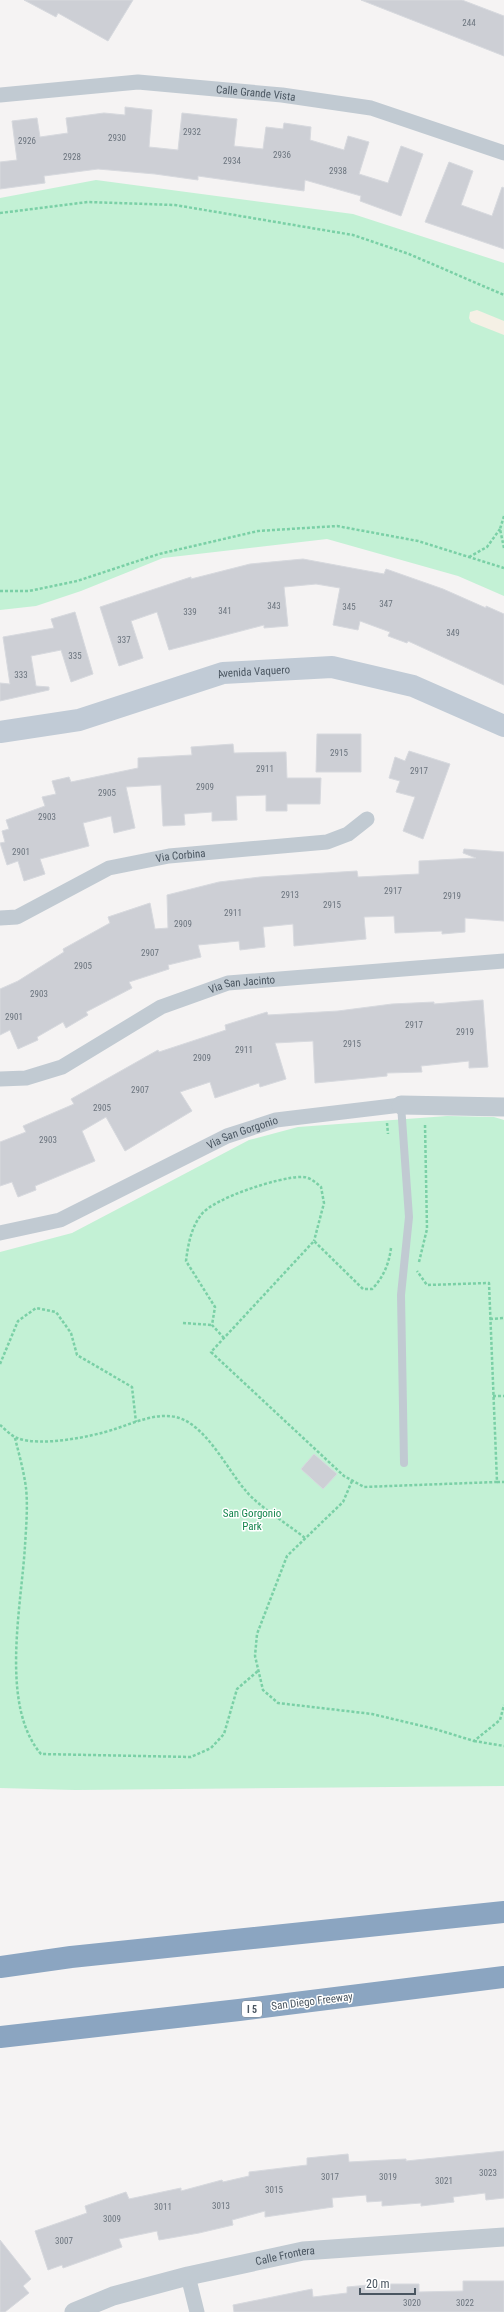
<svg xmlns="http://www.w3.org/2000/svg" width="504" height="2312" viewBox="0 0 504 2312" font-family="'Roboto Condensed',sans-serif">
	<rect width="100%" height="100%" fill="#f5f3f3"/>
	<g fill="#c3f1d5">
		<polygon points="96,180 353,214 504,263 504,596 458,576 327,539 163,558 81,591 36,606 0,610 0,198"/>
		<polygon points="447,1116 494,1117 504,1120 504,1786 75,1790 0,1788 0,1252 72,1233 249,1140 298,1127"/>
	</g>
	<polygon fill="#f5f0e5" points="477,310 504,321 504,335 471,322 469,318 470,312"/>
	<g fill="#cdcfd5" stroke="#d7d9de">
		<polygon points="24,0 133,0 108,41 58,13 56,17"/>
		<polygon points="361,0 462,0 504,16 504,56"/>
		<polygon points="125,107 152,110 149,147 178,150 182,113 237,119 234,146 263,149 266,127 283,129 284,123 311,127 310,140 344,150 348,136 369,142 359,174 388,183 401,146 423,154 401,216 360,201 361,196 305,180 304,191 198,176 198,180 155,174 98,169 44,176 45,183 0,189 0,162 17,160 12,121 37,118 40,137 68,133 66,118 104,113 125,115"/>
		<polygon points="449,162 473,171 461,205 492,216 502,187 504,188 504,249 425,222"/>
		<polygon points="303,559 384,574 386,569 443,589 486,608 486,606 504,614 504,685 408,641 407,643 388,636 390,632 360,621 358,630 333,625 340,588 316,584 284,587 288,626 264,628 264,625 169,650 157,612 131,621 143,658 119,666 100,607 191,577 191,579 250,564"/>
		<polygon points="75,612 93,674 71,682 61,650 31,656 36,686 49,687 49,690 0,701 0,683 10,684 3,637 54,628 51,619"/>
		<polygon points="317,734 361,734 361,772 316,772"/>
		<polygon points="233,744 234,753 286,752 287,778 321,778 320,804 287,804 287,811 266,811 266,795 236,796 237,820 212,821 212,812 184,814 185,825 163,826 161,785 126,787 135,828 114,833 111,816 83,823 89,846 40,859 45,874 24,881 18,861 7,865 0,843 5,842 2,831 9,829 6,820 45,806 42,797 56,794 52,781 69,777 71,782 138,768 138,758 192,755 191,747"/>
		<polygon points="409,751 450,764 423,839 403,831 415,797 396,792 400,781 389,778 395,757 405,761"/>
		<polygon points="464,849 504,852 504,921 465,918 465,932 442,934 442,931 395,933 394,916 364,917 366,939 294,946 293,924 263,927 265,947 240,950 239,941 198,945 201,957 168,965 169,969 129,982 132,988 86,1012 88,1015 66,1028 63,1022 37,1037 38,1040 18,1049 10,1030 0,1035 0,989 18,981 64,952 63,949 110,923 108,917 150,903 155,929 168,928 167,895 219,882 260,877 357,871 358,877 419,874 419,861 476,858 463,853"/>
		<polygon points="483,1000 488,1067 469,1068 469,1061 421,1066 422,1072 387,1073 387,1076 315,1083 313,1041 275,1043 286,1079 260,1087 259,1083 215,1098 210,1082 180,1092 192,1111 125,1151 106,1117 82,1131 95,1161 35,1186 36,1190 18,1197 12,1182 0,1186 0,1142 26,1132 23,1126 74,1104 71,1099 158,1050 159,1052 226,1030 225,1025 267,1012 268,1015 338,1011 392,1004 434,1002 434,1004"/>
		<polygon points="314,1454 337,1474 323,1489 301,1469"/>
		<polygon points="504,2151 504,2198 486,2200 485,2193 453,2197 454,2202 421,2206 421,2203 382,2206 382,2201 367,2202 366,2195 332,2198 333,2207 265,2217 265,2211 232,2220 233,2225 199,2233 159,2240 157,2231 119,2239 122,2247 63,2268 62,2265 48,2270 35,2231 87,2213 85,2206 126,2192 129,2199 181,2188 181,2191 222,2180 223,2182 249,2176 249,2172 307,2165 307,2158 348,2154 349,2162 406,2159 406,2161"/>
		<polygon points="0,2240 31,2279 23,2286 29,2293 5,2312 0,2312"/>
		<polygon points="463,2281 504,2281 504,2312 234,2312 233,2305 312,2289 313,2297 347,2293 347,2287 380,2284 419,2284 419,2292 463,2291"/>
	</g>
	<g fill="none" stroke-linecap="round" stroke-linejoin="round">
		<g stroke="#7ad0a6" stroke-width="2.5" stroke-dasharray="3 2" stroke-linecap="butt">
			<polyline points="0,213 88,202 175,205 353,235 409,254 504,295"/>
			<polyline points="504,516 500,529 504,548"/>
			<polyline points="469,557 487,547 500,529"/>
			<polyline points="0,591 29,591 77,581 159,554 258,531 337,526 418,541 504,568"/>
			<polyline points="387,1123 388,1134"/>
			<path d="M391,1248c-2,16 -8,30 -19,41h-9l-49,-48 -103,111 133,124 20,11 133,-5 -8,-199 -62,2 -10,-14"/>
			<polyline points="419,1262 427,1229 425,1124"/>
			<polyline points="490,1319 504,1318"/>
			<polyline points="183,1323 212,1325"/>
			<path d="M224,1338l-12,-13 3,-18 -29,-46c2,-16 5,-33 15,-46 12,-17 79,-38 99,-38 9,-1 15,5 21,10l3,16 -10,38"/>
			<polyline points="0,1364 18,1321 36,1308 56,1312 71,1333 77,1355 132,1387 136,1422"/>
			<polyline points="493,1396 504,1396"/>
			<path d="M0,1425c5,4 11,11 17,13 23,9 74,-1 98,-9 21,-7 40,-16 61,-12 30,7 52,54 70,74 12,15 43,34 59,47"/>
			<path d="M15,1438c4,16 9,34 11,50 2,19 0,40 -1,58 -4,63 -25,160 16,208l150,3 20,-9 13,-14 13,-45 22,-19"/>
			<polyline points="352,1481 343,1502 287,1556 257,1634 255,1656 263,1690 278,1703 372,1714 435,1729 474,1741 500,1720 504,1705"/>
			<polyline points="497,1482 504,1482"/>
			<polyline points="474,1741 504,1746"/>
		</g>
		<polyline stroke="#c1cad2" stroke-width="8" points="401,1105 409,1217 401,1295 404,1463"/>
		<g stroke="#c1cad2" stroke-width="15">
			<path id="s1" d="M0,95l138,-13 144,13 89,13 133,45"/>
			<path id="s2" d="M0,918l17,-1 92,-49 60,-12 158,-14 21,-8 19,-15"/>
			<path id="s3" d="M0,1079l26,-1 36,-11 99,-60 67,-24 276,-22"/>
			<path id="s4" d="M0,1233l60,-13 167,-84 49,-16 125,-15"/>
			<polyline points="188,2276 197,2312"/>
		</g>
		<g stroke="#c1cad2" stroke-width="19">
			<polyline points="401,1105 504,1107"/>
			<path id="s5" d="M74,2312l39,-16 75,-20 115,-25 201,-14"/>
		</g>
		<path stroke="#c1cbd6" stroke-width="22" id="s6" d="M0,732l79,-12 144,-47 109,-6 81,19 91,40"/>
		<g stroke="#8ba5c1" stroke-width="22">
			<polyline points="0,1967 71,1957 504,1912"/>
			<polyline points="0,2037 239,2010 504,1977"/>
		</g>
	</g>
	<g text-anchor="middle" stroke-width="3" stroke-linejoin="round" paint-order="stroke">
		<g font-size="9" fill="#6b747e">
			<text x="469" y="26">244</text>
			<text x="192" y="135">2932</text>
			<text x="117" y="141">2930</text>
			<text x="27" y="144">2926</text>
			<text x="282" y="158">2936</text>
			<text x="72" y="160">2928</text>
			<text x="232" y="164">2934</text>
			<text x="338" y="174">2938</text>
			<text x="386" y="607">347</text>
			<text x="274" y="609">343</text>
			<text x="349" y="610">345</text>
			<text x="225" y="614">341</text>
			<text x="190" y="615">339</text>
			<text x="453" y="636">349</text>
			<text x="124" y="643">337</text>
			<text x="75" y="659">335</text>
			<text x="21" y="678">333</text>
			<text x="339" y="756">2915</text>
			<text x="265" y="772">2911</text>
			<text x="419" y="774">2917</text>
			<text x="205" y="790">2909</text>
			<text x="107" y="796">2905</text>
			<text x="47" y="820">2903</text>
			<text x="21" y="855">2901</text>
			<text x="393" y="894">2917</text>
			<text x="290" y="898">2913</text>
			<text x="452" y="899">2919</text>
			<text x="332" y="908">2915</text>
			<text x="233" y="916">2911</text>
			<text x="183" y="927">2909</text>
			<text x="150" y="956">2907</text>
			<text x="83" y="969">2905</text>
			<text x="39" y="997">2903</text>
			<text x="14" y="1020">2901</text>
			<text x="414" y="1028">2917</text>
			<text x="465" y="1035">2919</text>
			<text x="352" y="1047">2915</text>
			<text x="244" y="1053">2911</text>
			<text x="202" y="1061">2909</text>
			<text x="140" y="1093">2907</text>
			<text x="102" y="1111">2905</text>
			<text x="48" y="1143">2903</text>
			<text x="488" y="2176">3023</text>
			<text x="330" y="2180">3017</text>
			<text x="388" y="2180">3019</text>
			<text x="444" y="2184">3021</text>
			<text x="274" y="2193">3015</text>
			<text x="221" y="2209">3013</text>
			<text x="163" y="2210">3011</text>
			<text x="112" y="2222">3009</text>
			<text x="64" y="2244">3007</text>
			<text x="412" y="2306">3020</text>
			<text x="465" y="2306">3022</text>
		</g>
		<rect fill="#fff" stroke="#808990" stroke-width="1" x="242" y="2001" width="20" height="16" rx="3"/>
		<g font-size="10" font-weight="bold" fill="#4a5661">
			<text x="252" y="2013">I 5</text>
		</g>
		<g font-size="11" fill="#4a5661" stroke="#fff">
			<text dy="4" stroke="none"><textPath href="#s1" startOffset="257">Calle Grande Vista</textPath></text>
			<text dy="4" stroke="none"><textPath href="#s6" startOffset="262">Avenida Vaquero</textPath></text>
			<text dy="4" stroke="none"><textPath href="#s2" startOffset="194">Via Corbina</textPath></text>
			<text dy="4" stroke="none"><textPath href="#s3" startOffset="264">Via San Jacinto</textPath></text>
			<text dy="4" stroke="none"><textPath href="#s4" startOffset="264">Via San Gorgonio</textPath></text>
			<text transform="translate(312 2001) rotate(-7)" y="4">San Diego Freeway</text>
			<text dy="4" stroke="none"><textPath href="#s5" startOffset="219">Calle Frontera</textPath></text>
		</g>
		<g font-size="11" fill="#17864f" stroke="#fff">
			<text x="252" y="1517">San Gorgonio<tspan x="252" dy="13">Park</tspan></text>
		</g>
	</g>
	<path d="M360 2288v6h55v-6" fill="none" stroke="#4a5661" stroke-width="2"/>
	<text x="366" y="2288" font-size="12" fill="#4a5661" stroke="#ffffff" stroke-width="3" paint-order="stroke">20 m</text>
</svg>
